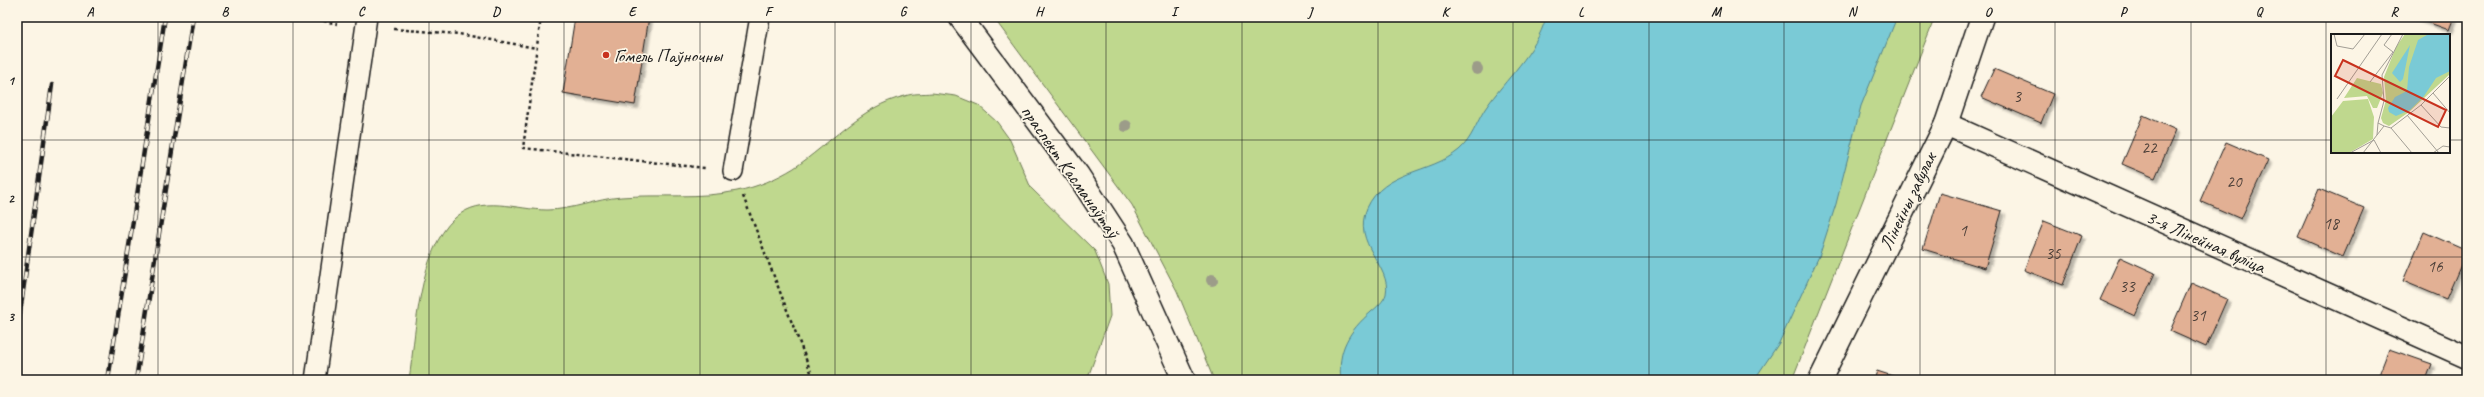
<svg xmlns="http://www.w3.org/2000/svg" width="2484" height="397" viewBox="0 0 2484 397" font-family="Caveat,sans-serif">
	<defs>
		<filter id="shadow"><feDropShadow dx="3.5" dy="3.5" stdDeviation="1" flood-color="#0004"/></filter>
	</defs>
	<rect width="100%" height="100%" fill="#fcf5e5"/>
	<filter id="ink" filterUnits="userSpaceOnUse"><feTurbulence type="fractalNoise" baseFrequency=".025" numOctaves="2"/><feDisplacementMap in="SourceGraphic" scale="8" xChannelSelector="R" yChannelSelector="G"/><feConvolveMatrix kernelMatrix="1 2 1 2 8 2 1 2 1" color-interpolation-filters="sRGB"/></filter>
	<g filter="url(#ink)">
		<g fill="#bfd88e" stroke="#6e7a55">
			<polygon points="993,17 1935,17 1792,380 1214,380 1177,291 1132,205"/>
			<path d="M932,93l24,3 22,9 19,17 13,18 21,48 64,63 13,33 2,32 -23,64h-678c7,-46 9,-129 46,-162 27,-24 61,-8 92,-8 26,0 49,-11 74,-13 38,-3 79,2 116,-6 20,-4 39,-12 57,-23 36,-24 67,-62 111,-72 8,-3 18,-2 27,-3z"/>
		</g>
		<path fill="#7acad6" stroke="#54848c" d="M1546,17h351l-36,89 -25,98 -16,50 -41,89 -25,37h-413c-4,-30 8,-49 30,-68 6,-5 13,-11 15,-18 6,-28 -35,-50 -19,-86 17,-38 63,-34 92,-58 13,-11 17,-27 26,-41 21,-31 51,-55 61,-92z"/>
		<g fill="#e2b094" stroke="#1c1c1c" filter="url(#shadow)">
			<polygon points="575,17 649,17 635,105 563,93"/>
			<polygon points="2413,17 2454,17 2449,30"/>
			<polygon points="1994,69 2053,94 2041,123 1981,97"/>
			<polygon points="2143,115 2176,130 2155,178 2122,164"/>
			<polygon points="2226,142 2268,160 2241,219 2200,201"/>
			<polygon points="2319,189 2364,208 2343,257 2298,237"/>
			<polygon points="1940,193 2002,211 1985,268 1923,249"/>
			<polygon points="2044,221 2082,236 2063,285 2024,270"/>
			<polygon points="2424,232 2467,251 2446,299 2403,281"/>
			<polygon points="2120,257 2155,273 2135,316 2100,300"/>
			<polygon points="2191,283 2227,299 2206,347 2170,331"/>
			<polygon points="2389,349 2432,364 2426,380 2377,380"/>
			<polygon points="1877,371 1905,380 1874,380"/>
		</g>
		<g fill="none" stroke-linecap="round" stroke-linejoin="round">
			<g stroke="#1c1c1c" stroke-width="22">
				<g id="lane">
					<polyline points="733,171 760,17"/>
					<polyline points="315,380 367,17"/>
				</g>
			</g>
			<g stroke="#1c1c1c" stroke-width="25">
				<g id="street">
					<polyline points="960,17 1078,175 1123,244 1184,380"/>
					<polyline points="1946,124 2467,357"/>
					<polyline points="1820,380 1946,124 1982,17"/>
				</g>
			</g>
			<g stroke="#1c1c1c" stroke-width="2.5" stroke-dasharray="3 3" stroke-linecap="butt">
				<polyline points="541,17 523,148 705,168"/>
				<polyline points="312,18 337,24"/>
				<polyline points="394,29 459,34 536,48"/>
				<polyline points="743,196 814,380"/>
			</g>
			<use href="#lane" stroke="#fcf5e5" stroke-width="19"/>
			<use href="#street" stroke="#fcf5e5" stroke-width="22"/>
			<g stroke="#1c1c1c" stroke-width="4.5">
				<g id="rail">
					<polyline points="17,334 52,85"/>
					<polyline points="108,380 165,17"/>
					<polyline points="136,380 193,17"/>
				</g>
			</g>
			<use href="#rail" stroke="#fcf5e5" stroke-width="3" stroke-dasharray="9" stroke-linecap="butt"/>
		</g>
		<g fill="#9c9c89">
			<circle cx="1477" cy="69" r="6"/>
			<circle cx="1126" cy="126" r="6"/>
			<circle cx="1212" cy="280" r="6"/>
		</g>
	</g>
	<path fill="none" stroke="#1c1c1c" stroke-width="1" stroke-opacity="0.55" d="M158,17v363M293,17v363M429,17v363M564,17v363M700,17v363M835,17v363M971,17v363M1106,17v363M1242,17v363M1378,17v363M1513,17v363M1649,17v363M1784,17v363M1920,17v363M2055,17v363M2191,17v363M2326,17v363M17,140h2315M2449,140h18M17,257h2450"/>
	<circle fill="#c8321e" stroke="#fcf5e5" stroke-width="1.5" cx="606" cy="55" r="4"/>
	<g text-anchor="middle" stroke-width="3.5" stroke-linejoin="round" paint-order="stroke">
		<g font-size="17" fill="#4e413a">
			<text x="2017" y="102">3</text>
			<text x="2149" y="153">22</text>
			<text x="2234" y="187">20</text>
			<text x="2331" y="229">18</text>
			<text x="1963" y="236">1</text>
			<text x="2053" y="259">35</text>
			<text x="2435" y="272">16</text>
			<text x="2127" y="292">33</text>
			<text x="2198" y="321">31</text>
		</g>
		<g font-size="19" fill="#1c1c1c" stroke="#fcf5e5" text-anchor="start">
			<text x="614" y="62">Гомель Паўночны</text>
		</g>
		<g font-size="19" fill="#1c1c1c" stroke="#fcf5e5">
			<text transform="translate(1071 171) rotate(55)" y="7">праспект Касманаўтаў</text>
			<text transform="translate(1907 201) rotate(-64)" y="7">Лінейны завулак</text>
			<text transform="translate(2206 241) rotate(24)" y="7">3-я Лінейная вуліца</text>
		</g>
	</g>
	<g transform="translate(2331 34)">
		<rect width="119" height="119" fill="#fcf5e5"/>
		<path d="M74,0h45v40l-41,38 -20,14 -6,-3 -2,-5 5,-18 -2,-23 12,-30zM26,44l24,6 2,9 -6,15h-4l-6,-12 -23,2zM37,65l6,18 -1,22 -24,14h-18v-36l12,-16z" fill="#bfd88e"/>
		<path d="M119,0v37l-14,7 -12,18 -14,14 -14,6 -7,-4 -1,-4 7,-11 12,-6 2,-24 9,-27 9,-5zM79,11l-7,34 -3,3 -8,-9z" fill="#7acad6"/>
		<path fill="none" stroke="#a29e95" stroke-width="1" d="M3,0l3,12 16,3 12,-15M39,48l23,-30 -9,-7 8,-11M102,59l17,20M6,65l45,-65M90,71l20,22 9,1M76,81l32,38M53,92l-6,-3 6,-22 -2,-26 21,-41M60,94l21,25M46,101l1,-12M19,119l24,-13 7,13M32,119l21,-27 7,2 30,-23 29,-29M102,119l10,-7 7,1"/>
		<path fill="#c8321e" fill-opacity="0.15" stroke="#c8321e" stroke-width="2" d="M12,26l103,50 -8,17 -103,-51z"/>
		<rect width="119" height="119" fill="none" stroke="#1c1c1c" stroke-width="2"/>
	</g>
	<rect width="2484" height="397" fill="none" stroke="#fcf5e5" stroke-width="44"/>
	<rect x="22" y="22" width="2440" height="353" fill="none" stroke="#1c1c1c" stroke-width="1.5"/>
	<g font-size="13" text-anchor="middle" font-weight="bold" fill="#1c1c1c">
		<text x="90" y="16">A</text>
		<text x="225" y="16">B</text>
		<text x="361" y="16">C</text>
		<text x="496" y="16">D</text>
		<text x="632" y="16">E</text>
		<text x="768" y="16">F</text>
		<text x="903" y="16">G</text>
		<text x="1039" y="16">H</text>
		<text x="1174" y="16">I</text>
		<text x="1310" y="16">J</text>
		<text x="1445" y="16">K</text>
		<text x="1581" y="16">L</text>
		<text x="1716" y="16">M</text>
		<text x="1852" y="16">N</text>
		<text x="1988" y="16">O</text>
		<text x="2123" y="16">P</text>
		<text x="2259" y="16">Q</text>
		<text x="2394" y="16">R</text>
		<text x="11" y="85">1</text>
		<text x="11" y="203">2</text>
		<text x="11" y="321">3</text>
	</g>
</svg>
